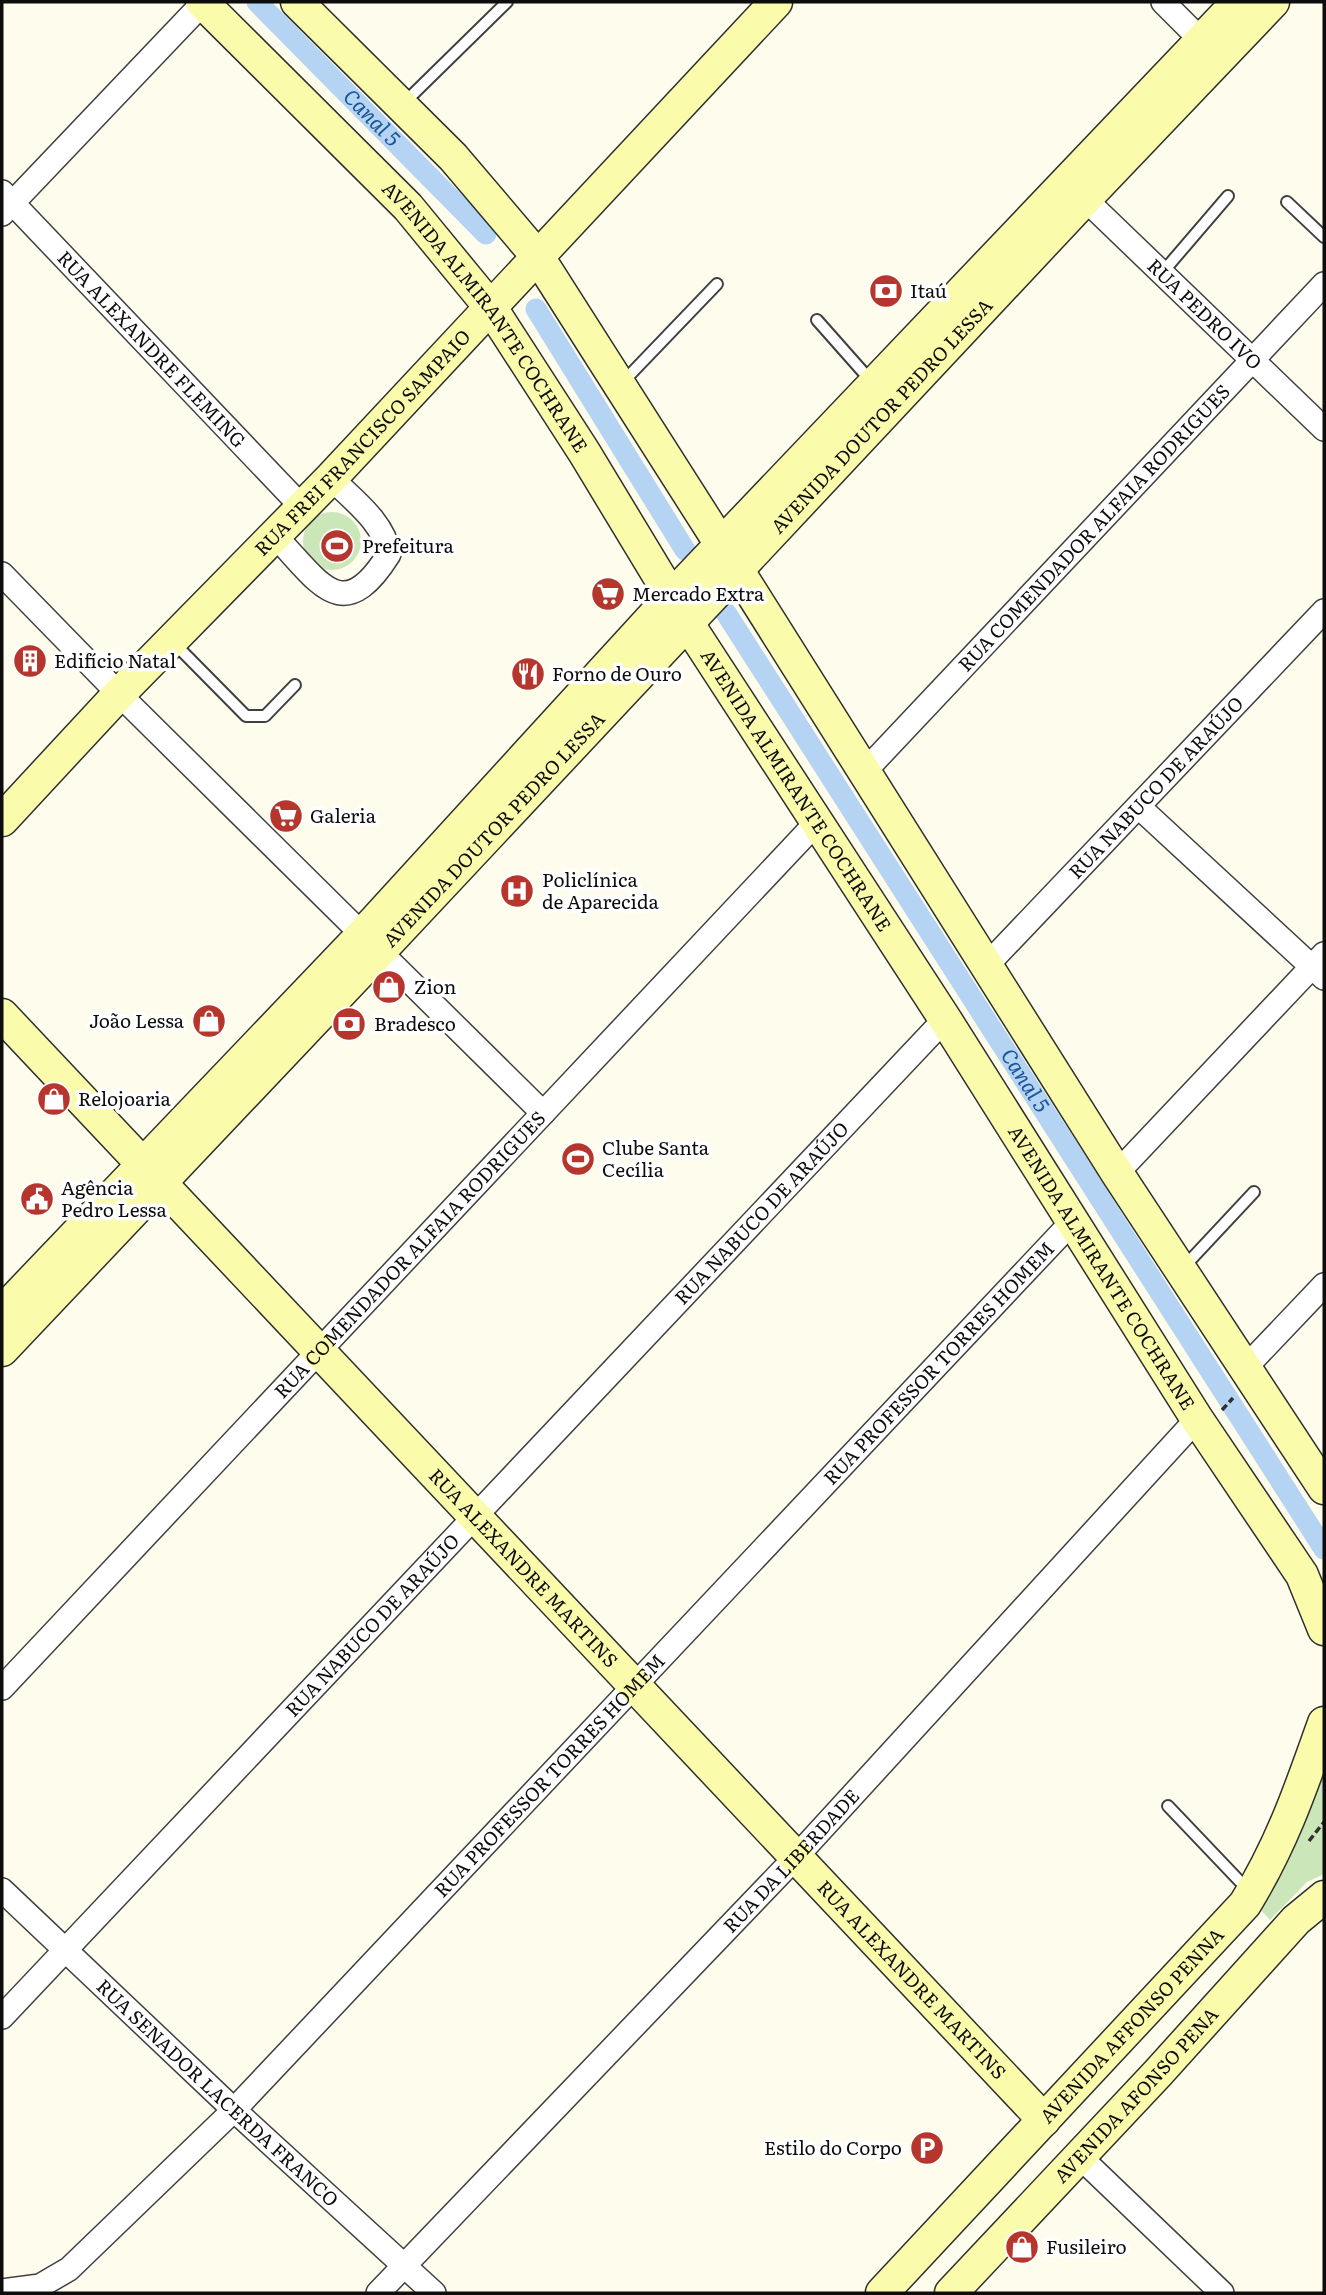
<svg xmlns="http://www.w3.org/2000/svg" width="1326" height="2295" viewBox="0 0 1326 2295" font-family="Literata,serif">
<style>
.green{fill:#cbe7b9}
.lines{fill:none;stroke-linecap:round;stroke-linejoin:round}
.canal{stroke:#b5d4f3;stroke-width:21}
.lane-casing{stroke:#404040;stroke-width:14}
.street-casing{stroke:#404040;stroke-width:26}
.secondary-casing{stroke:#2f2f2f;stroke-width:35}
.path{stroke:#2f2f2f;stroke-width:3.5;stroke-dasharray:7 3.5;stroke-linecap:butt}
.lane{stroke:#fff;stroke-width:10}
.street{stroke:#fff;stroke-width:23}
.secondary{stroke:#fbfbac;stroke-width:32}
.labels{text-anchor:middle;stroke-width:7;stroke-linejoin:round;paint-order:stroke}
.poi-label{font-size:19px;fill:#0d0d0d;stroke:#fff;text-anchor:start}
.street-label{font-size:19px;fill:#0d0d0d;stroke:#fff}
.water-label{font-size:21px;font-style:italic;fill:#1c5498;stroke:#fff}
</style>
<rect width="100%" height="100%" fill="#fefded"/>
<g class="green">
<circle cx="332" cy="541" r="29"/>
<path d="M1324 1770V1874L1307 1882 1270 1920 1253 1902C1282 1860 1310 1819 1324 1770Z"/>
</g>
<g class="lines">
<g class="canal">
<path id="s1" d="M257 2 486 234"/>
<path d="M536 309 685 550"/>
<path id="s2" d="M726 613 1324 1549"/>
</g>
<g class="lane-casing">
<g id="lane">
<path d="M404 103 507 2"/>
<path d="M1287 202 1324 237"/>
<path d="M1162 273 1228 196"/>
<path d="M817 320 871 381"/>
<path d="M622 383 717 284"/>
<path d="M173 642 246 716H265L295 685"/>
<path d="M1182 1269 1254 1192"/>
<path d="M1168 1806 1248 1890"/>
</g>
</g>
<g class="street-casing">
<g id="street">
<path d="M1163 2 1201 40"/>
<path id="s3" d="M2 192 302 507"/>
<path id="s4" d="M1085 199 1324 429"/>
<path d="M2 214 203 3"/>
<path d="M275 536C319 581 342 629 389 554 384 522 353 500 331 478"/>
<path d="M2 574 119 694 543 1113"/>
<path id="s5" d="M865 771 1324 284"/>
<path d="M1139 807 1324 978"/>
<path id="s6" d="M987 965 1324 611"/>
<path d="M1117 1173 1324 954"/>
<path d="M1245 1368 1324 1285"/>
<path id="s7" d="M2 1688 818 821"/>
<path id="s8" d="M2 1890 234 2110 434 2293"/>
<path id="s9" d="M2 2017 945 1019"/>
<path d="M1079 2156 1222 2293"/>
<path id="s10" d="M2 2291 40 2286 69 2269 234 2110 1072 1222"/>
<path id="s11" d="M378 2293 796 1857 1197 1419"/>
</g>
</g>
<g class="secondary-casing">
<g id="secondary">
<path id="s12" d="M202 2 408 207 491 308 584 452 688 624 945 1019 1197 1419 1302 1575 1324 1629"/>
<path d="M297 2 453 157 538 257 738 571 1117 1173 1324 1488"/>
<path id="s13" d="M2 820 119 694 331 478 776 2"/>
<path id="s14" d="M2 1015 1044 2120"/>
<path d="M2 1312 362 935 671 597 1238 2"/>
<path id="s15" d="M2 1350 379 952 1085 199 1273 2"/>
<path id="s16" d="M882 2293 1245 1904C1282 1844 1301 1788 1324 1723"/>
<path id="s17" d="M951 2293 1158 2073 1296 1920 1324 1897"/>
</g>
</g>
<g class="path">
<path d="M1222 1410 1233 1398"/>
<path d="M1309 1841 1324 1822"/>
</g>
<use href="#lane" class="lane"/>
<use href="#street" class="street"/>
<use href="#secondary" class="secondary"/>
</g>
<defs>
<g id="bank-disc" transform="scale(1.75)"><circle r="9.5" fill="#b6352c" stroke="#fff"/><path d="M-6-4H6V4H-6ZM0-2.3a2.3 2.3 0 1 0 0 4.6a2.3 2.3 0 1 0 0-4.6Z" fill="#fff"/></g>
<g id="stadium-disc" transform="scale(1.75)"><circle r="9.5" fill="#b6352c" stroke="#fff"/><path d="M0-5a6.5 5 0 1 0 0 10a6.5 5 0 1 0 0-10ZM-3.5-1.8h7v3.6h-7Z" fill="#fff"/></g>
<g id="supermarket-disc" transform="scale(1.75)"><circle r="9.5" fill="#b6352c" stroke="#fff"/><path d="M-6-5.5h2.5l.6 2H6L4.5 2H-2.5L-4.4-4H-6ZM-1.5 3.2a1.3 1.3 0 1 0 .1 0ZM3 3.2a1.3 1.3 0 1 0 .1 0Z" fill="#fff"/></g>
<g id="building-disc" transform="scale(1.75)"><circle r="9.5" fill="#b6352c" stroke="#fff"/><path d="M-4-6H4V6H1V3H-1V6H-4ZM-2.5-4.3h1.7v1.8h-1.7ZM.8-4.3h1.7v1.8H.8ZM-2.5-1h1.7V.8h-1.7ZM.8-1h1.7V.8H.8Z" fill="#fff"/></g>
<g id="restaurant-disc" transform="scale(1.75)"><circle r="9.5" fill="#b6352c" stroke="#fff"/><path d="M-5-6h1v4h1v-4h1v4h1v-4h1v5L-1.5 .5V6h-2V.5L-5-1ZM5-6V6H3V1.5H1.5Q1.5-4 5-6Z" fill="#fff"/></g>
<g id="hospital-disc" transform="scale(1.75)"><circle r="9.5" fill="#b6352c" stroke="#fff"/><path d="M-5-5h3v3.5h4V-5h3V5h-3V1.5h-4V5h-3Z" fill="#fff"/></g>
<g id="shop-disc" transform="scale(1.75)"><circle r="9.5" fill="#b6352c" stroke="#fff"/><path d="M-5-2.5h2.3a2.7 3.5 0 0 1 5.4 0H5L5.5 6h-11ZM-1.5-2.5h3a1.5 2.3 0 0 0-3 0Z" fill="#fff"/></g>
<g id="civic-disc" transform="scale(1.75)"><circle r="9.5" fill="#b6352c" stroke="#fff"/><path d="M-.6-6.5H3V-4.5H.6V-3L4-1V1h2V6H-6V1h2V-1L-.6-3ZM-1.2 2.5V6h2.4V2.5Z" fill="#fff"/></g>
<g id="parking-disc" transform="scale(1.75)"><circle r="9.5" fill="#b6352c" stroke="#fff"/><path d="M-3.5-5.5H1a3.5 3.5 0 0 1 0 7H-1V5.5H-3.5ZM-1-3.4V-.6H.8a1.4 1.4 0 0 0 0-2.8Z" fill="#fff"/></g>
</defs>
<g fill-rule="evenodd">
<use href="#bank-disc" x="886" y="291"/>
<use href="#stadium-disc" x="337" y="546"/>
<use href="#supermarket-disc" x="608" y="594"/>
<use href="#building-disc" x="30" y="661"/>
<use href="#restaurant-disc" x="528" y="674"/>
<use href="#supermarket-disc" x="286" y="816"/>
<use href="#hospital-disc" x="517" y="891"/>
<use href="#shop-disc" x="389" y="987"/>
<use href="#shop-disc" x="209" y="1021"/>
<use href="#bank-disc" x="349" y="1024"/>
<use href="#shop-disc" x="54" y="1099"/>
<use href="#stadium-disc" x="578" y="1159"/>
<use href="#civic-disc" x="37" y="1199"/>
<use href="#parking-disc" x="927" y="2148"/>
<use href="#shop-disc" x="1022" y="2247"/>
</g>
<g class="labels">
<g class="poi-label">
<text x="910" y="298">Itaú</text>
<text x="362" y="553">Prefeitura</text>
<text x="632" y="601">Mercado Extra</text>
<text x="54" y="668">Edifício Natal</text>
<text x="552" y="681">Forno de Ouro</text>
<text x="310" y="823">Galeria</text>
<text x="542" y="887">Policlínica<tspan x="542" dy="22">de Aparecida</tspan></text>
<text x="414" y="994">Zion</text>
<text x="184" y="1028" text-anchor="end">João Lessa</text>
<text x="374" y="1031">Bradesco</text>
<text x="78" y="1106">Relojoaria</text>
<text x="602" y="1155">Clube Santa<tspan x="602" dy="22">Cecília</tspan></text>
<text x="61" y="1195">Agência<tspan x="61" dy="22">Pedro Lessa</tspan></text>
<text x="902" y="2155" text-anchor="end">Estilo do Corpo</text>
<text x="1046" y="2254">Fusileiro</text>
</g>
<g class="street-label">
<text dy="7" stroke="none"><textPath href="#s4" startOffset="166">RUA PEDRO IVO</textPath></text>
<text dy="7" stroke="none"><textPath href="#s12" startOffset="425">AVENIDA ALMIRANTE COCHRANE</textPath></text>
<text dy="7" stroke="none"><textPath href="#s3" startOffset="217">RUA ALEXANDRE FLEMING</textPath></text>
<text dy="7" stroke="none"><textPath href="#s15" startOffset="1283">AVENIDA DOUTOR PEDRO LESSA</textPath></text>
<text dy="7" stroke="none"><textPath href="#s13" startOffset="522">RUA FREI FRANCISCO SAMPAIO</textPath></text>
<text dy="7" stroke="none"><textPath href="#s5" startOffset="334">RUA COMENDADOR ALFAIA RODRIGUES</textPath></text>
<text dy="7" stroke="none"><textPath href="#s6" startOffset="245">RUA NABUCO DE ARAÚJO</textPath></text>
<text dy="7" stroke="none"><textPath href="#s12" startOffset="992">AVENIDA ALMIRANTE COCHRANE</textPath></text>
<text dy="7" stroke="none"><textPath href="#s15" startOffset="716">AVENIDA DOUTOR PEDRO LESSA</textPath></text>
<text dy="7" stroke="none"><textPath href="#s9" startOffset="1106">RUA NABUCO DE ARAÚJO</textPath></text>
<text dy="7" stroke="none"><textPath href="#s7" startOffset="595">RUA COMENDADOR ALFAIA RODRIGUES</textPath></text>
<text dy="7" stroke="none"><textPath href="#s12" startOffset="1559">AVENIDA ALMIRANTE COCHRANE</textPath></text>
<text dy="7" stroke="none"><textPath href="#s10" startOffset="1328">RUA PROFESSOR TORRES HOMEM</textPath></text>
<text dy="7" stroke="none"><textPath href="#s14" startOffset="760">RUA ALEXANDRE MARTINS</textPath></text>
<text dy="7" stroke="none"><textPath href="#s9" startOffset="539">RUA NABUCO DE ARAÚJO</textPath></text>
<text dy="7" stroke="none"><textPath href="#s10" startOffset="761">RUA PROFESSOR TORRES HOMEM</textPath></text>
<text dy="7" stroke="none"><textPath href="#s11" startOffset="598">RUA DA LIBERDADE</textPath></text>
<text dy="7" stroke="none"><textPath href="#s14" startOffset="1326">RUA ALEXANDRE MARTINS</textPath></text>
<text dy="7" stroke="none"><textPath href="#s16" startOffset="366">AVENIDA AFFONSO PENNA</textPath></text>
<text dy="7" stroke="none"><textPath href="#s8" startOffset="296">RUA SENADOR LACERDA FRANCO</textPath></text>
<text dy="7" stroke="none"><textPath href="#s17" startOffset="271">AVENIDA AFONSO PENA</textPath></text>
</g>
<g class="water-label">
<text dy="7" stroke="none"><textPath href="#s1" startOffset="163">Canal 5</textPath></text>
<text dy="7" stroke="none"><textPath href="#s2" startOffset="555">Canal 5</textPath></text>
</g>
</g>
<rect width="1326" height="2295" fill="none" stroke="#0d0d0d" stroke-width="7"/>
</svg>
